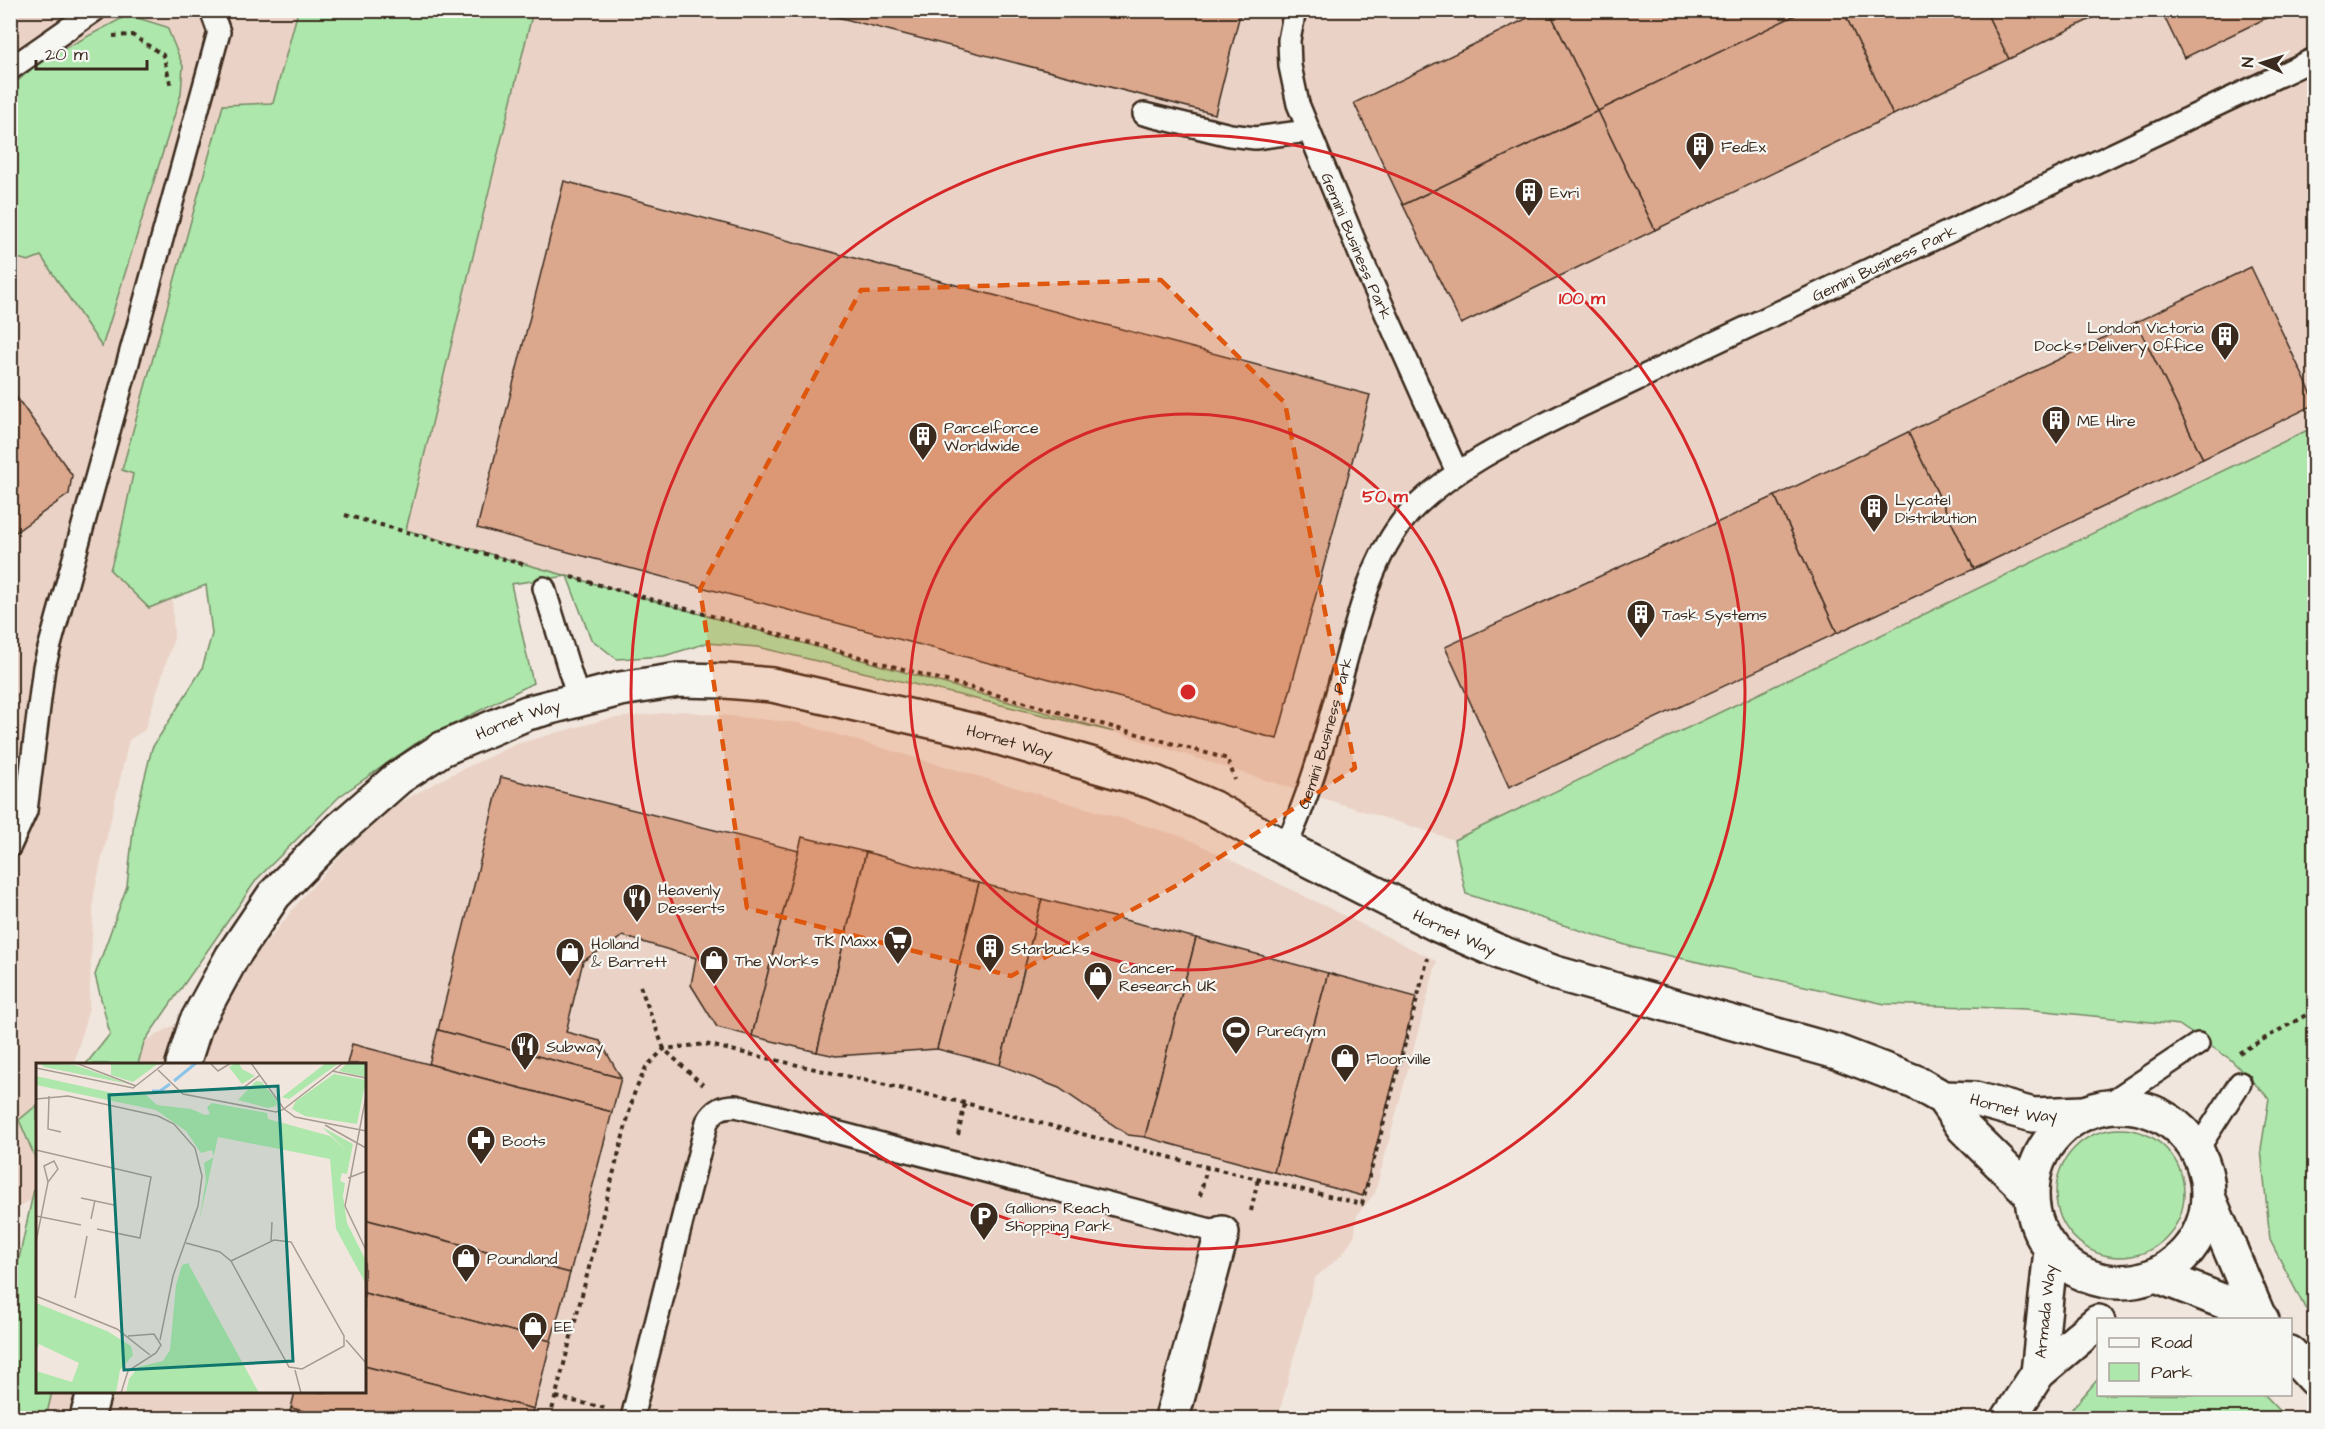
<svg xmlns="http://www.w3.org/2000/svg" width="2325" height="1429" viewBox="0 0 2325 1429" font-family="'Architects Daughter',sans-serif">
<style>
.built{fill:#ead3c6}
.green{fill:#ade7ab;stroke:#748864;stroke-width:1.5}
.building{fill:#dba88e;stroke:#3b2a1e;stroke-width:1.5}
.lines{fill:none;stroke-linecap:round;stroke-linejoin:round}
.service-casing{stroke:#3b2a1e;stroke-width:26}
.minor-casing{stroke:#3b2a1e;stroke-width:38}
.tertiary-casing{stroke:#3b2a1e;stroke-width:38}
.path{stroke:#3b2a1e;stroke-width:4;stroke-dasharray:4.5 4.5;stroke-linecap:butt}
.service{stroke:#f6f6f2;stroke-width:21}
.minor{stroke:#f6f6f2;stroke-width:33}
.tertiary{stroke:#f6f6f2;stroke-width:33}
.marked{fill:#df570d;fill-opacity:0.2;stroke:#df570d;stroke-width:4.5;stroke-dasharray:12 8;stroke-linejoin:round}
.ring{fill:none;stroke:#d62828;stroke-width:3}
.labels{text-anchor:middle;stroke-width:4.5;stroke-linejoin:round;paint-order:stroke}
.poi-label{font-size:16px;fill:#3b2a1e;stroke:#f6f6f2;text-anchor:start}
.street-label{font-size:16px;fill:#3b2a1e;stroke:#f6f6f2}
.inset-river{fill:none;stroke:#8ac5e9;stroke-width:3}
.inset-road{fill:none;stroke:#a89b91;stroke-width:1.5}
.view{fill:#0f766e;fill-opacity:0.15;stroke:#0f766e;stroke-width:3}
.inset-edge{fill:none;stroke:#3b2a1e;stroke-width:3}
.centre{fill:#d62828;stroke:#f6f6f2;stroke-width:3}
.ring-label{font-size:18px;text-anchor:middle;font-weight:bold;fill:#d62828;stroke:#f6f6f2;stroke-width:4.5;stroke-linejoin:round;paint-order:stroke}
</style>
<rect width="100%" height="100%" fill="#f1e6de"/>
<filter id="ink" filterUnits="userSpaceOnUse"><feTurbulence type="fractalNoise" baseFrequency=".0167" numOctaves="2"/><feDisplacementMap in="SourceGraphic" scale="12" xChannelSelector="R" yChannelSelector="G"/><feConvolveMatrix kernelMatrix="1 2 1 2 8 2 1 2 1" color-interpolation-filters="sRGB"/></filter>
<g filter="url(#ink)">
<g class="built">
<path d="M11 11H333L170 539 174 638 145 730 129 740 94 894 89 1008 74 1064H38L37 1196 11 1212Z"/>
<path d="M533 11H2314V427L1454 840 1114 732 406 530Z"/>
<path d="M682 711 798 723 1184 837 1437 961 1375 1193 1357 1215 1355 1234 1343 1254 1315 1278 1278 1418H46L52 1392H364V1064H138L144 1042 201 1010 238 970 261 949 306 893 350 846 393 806 450 775 516 744 606 719Z"/>
</g>
<g class="green">
<path d="M298 11H533L406 530 1114 732 758 647 707 643 664 656 617 659 591 639 567 576 511 584 533 683 415 744 340 796 257 879 144 1042 138 1064H86L110 1034 95 975 127 886 134 821 152 748 202 669 212 634 206 585 149 608 110 570 121 532 133 474 122 470 223 105 273 103Z"/>
<path d="M128 15 167 27 183 66 181 94 102 347 41 256 28 261 11 256V87L39 62Z"/>
<path d="M2314 427V1319L2305 1308 2270 1240 2261 1149 2269 1098 2230 1059 2179 1025 2026 1009 1885 1004 1635 948 1466 894 1454 840Z"/>
<path d="M37 1105V1162L19 1120Z"/>
<circle cx="2120" cy="1193" r="64"/>
<path d="M37 1175 38 1392H52L46 1418H11V1296Z"/>
<path d="M2098 1379V1394L2265 1395 2287 1418H2064Z"/>
</g>
<g class="building">
<path d="M810 10H1241L1215 114Z"/>
<path d="M1544 10H1549L1598 111 1403 205 1354 103Z"/>
<path d="M1549 10H1806L1598 111Z"/>
<path d="M1806 10H1843L1893 115 1655 230 1598 111Z"/>
<path d="M1843 10H1985L2009 59 1893 115Z"/>
<path d="M1985 10H2109L2009 59Z"/>
<path d="M2161 10H2283L2184 58Z"/>
<path d="M1598 111 1655 230 1461 324 1403 205Z"/>
<path d="M564 181 1370 395 1277 739 477 528Z"/>
<path d="M2251 267 2314 399V405L2203 459 2136 322Z"/>
<path d="M2136 322 2203 459 1974 569 1908 432Z"/>
<path d="M10 388 72 475 69 494 10 536Z"/>
<path d="M1908 432 1974 569 1837 633 1775 496Z"/>
<path d="M1775 496 1837 633 1509 787 1445 647Z"/>
<path d="M501 777 799 851 752 1036 717 1027 691 985 696 958 623 936 583 961 566 1032 600 1041 621 1078 438 1030Z"/>
<path d="M802 837 866 852 817 1052 752 1036Z"/>
<path d="M866 852 979 883 937 1049 836 1056 817 1052Z"/>
<path d="M979 883 1042 899 1000 1065 937 1049Z"/>
<path d="M1042 899 1196 938 1145 1137 1128 1135 1059 1088 1000 1065Z"/>
<path d="M1196 938 1328 973 1274 1172 1145 1137Z"/>
<path d="M1328 973 1416 997 1363 1196 1274 1172Z"/>
<path d="M438 1030 621 1078 612 1112 429 1064Z"/>
<path d="M352 1044 612 1112 570 1273 364 1219V1064H347Z"/>
<path d="M364 1219 570 1273 551 1341 364 1293Z"/>
<path d="M364 1293 551 1341 534 1409 364 1366Z"/>
<path d="M364 1366 534 1409 528 1418H330L291 1408 295 1392H364Z"/>
<path d="M291 1408 330 1418H288Z"/>
</g>
<g class="lines">
<g class="service-casing">
<g id="service">
<path id="s1" d="M1295 10 1289 40 1290 66 1298 104 1366 269 1457 472"/>
<path d="M10 69 95 10"/>
<path d="M1144 114 1230 135 1255 138 1308 131"/>
<path d="M544 588 578 698"/>
<path d="M10 846 26 811 44 667 219 32 211 10"/>
<path id="s2" d="M1285 848C1311 793 1326 733 1342 675 1358 618 1372 549 1416 506 1463 461 1526 434 1583 405L2314 59"/>
<path d="M2105 1106 2198 1044"/>
<path d="M2197 1150 2240 1083"/>
<path d="M632 1418 707 1122C715 1109 722 1106 736 1106L1222 1233"/>
</g>
</g>
<g class="minor-casing">
<g id="minor">
<path id="s3" d="M183 1064 196 1023 232 957 274 895 332 836 398 778 442 749 527 713 620 689 679 680 726 681 772 685 979 732 1153 782 1213 808 1285 848 1438 925 1504 954 1555 973 1837 1052 1915 1082 1943 1098 1964 1128 2031 1194"/>
<path id="s4" d="M1943 1098 1975 1099 2033 1115 2084 1113"/>
<path d="M87 1418 94 1392"/>
<path d="M1172 1418 1222 1233"/>
</g>
</g>
<g class="tertiary-casing">
<g id="tertiary">
<circle cx="2120" cy="1194" r="88"/>
<path d="M2209 1199 2258 1315 2262 1320"/>
<path d="M2156 1275 2258 1315"/>
<path d="M2290 1353 2314 1379"/>
<path id="s5" d="M2038 1373 2051 1250"/>
<path d="M2009 1418 2038 1373 2098 1322"/>
</g>
</g>
<g class="path">
<path d="M113 36 132 35 163 55 171 86"/>
<path d="M345 515 526 565"/>
<path d="M571 577 1228 759 1235 780"/>
<path d="M640 986 664 1049 703 1085"/>
<path d="M2239 1053 2306 1015 2314 1006"/>
<path d="M958 1135 965 1103"/>
<path d="M1200 1196 1207 1167"/>
<path d="M1251 1211 1258 1179"/>
<path d="M556 1397 605 1408"/>
<path d="M550 1418 634 1094 646 1067 664 1049 705 1044 965 1103 1207 1167 1362 1204 1428 958"/>
</g>
<use href="#service" class="service"/>
<use href="#minor" class="minor"/>
<use href="#tertiary" class="tertiary"/>
</g>
</g>
<path class="marked" d="M1161 280 1285 403 1355 768 1179 884 1011 976 747 908 700 589 861 290Z"/>
<g class="ring">
<circle cx="1188" cy="692" r="278"/>
<circle cx="1188" cy="692" r="557"/>
</g>
<defs>
<g id="building-pin" transform="scale(1.5)"><path d="M0 17L-7.5 6A9.5 9.5 0 1 1 7.5 6Z" fill="#3b2a1e" stroke="#f6f6f2"/><path d="M-4-6H4V6H1V3H-1V6H-4ZM-2.5-4.3h1.7v1.8h-1.7ZM.8-4.3h1.7v1.8H.8ZM-2.5-1h1.7V.8h-1.7ZM.8-1h1.7V.8H.8Z" fill="#fff"/></g>
<g id="restaurant-pin" transform="scale(1.5)"><path d="M0 17L-7.5 6A9.5 9.5 0 1 1 7.5 6Z" fill="#3b2a1e" stroke="#f6f6f2"/><path d="M-5-6h1v4h1v-4h1v4h1v-4h1v5L-1.5 .5V6h-2V.5L-5-1ZM5-6V6H3V1.5H1.5Q1.5-4 5-6Z" fill="#fff"/></g>
<g id="supermarket-pin" transform="scale(1.5)"><path d="M0 17L-7.5 6A9.5 9.5 0 1 1 7.5 6Z" fill="#3b2a1e" stroke="#f6f6f2"/><path d="M-6-5.5h2.5l.6 2H6L4.5 2H-2.5L-4.4-4H-6ZM-1.5 3.2a1.3 1.3 0 1 0 .1 0ZM3 3.2a1.3 1.3 0 1 0 .1 0Z" fill="#fff"/></g>
<g id="shop-pin" transform="scale(1.5)"><path d="M0 17L-7.5 6A9.5 9.5 0 1 1 7.5 6Z" fill="#3b2a1e" stroke="#f6f6f2"/><path d="M-5-2.5h2.3a2.7 3.5 0 0 1 5.4 0H5L5.5 6h-11ZM-1.5-2.5h3a1.5 2.3 0 0 0-3 0Z" fill="#fff"/></g>
<g id="stadium-pin" transform="scale(1.5)"><path d="M0 17L-7.5 6A9.5 9.5 0 1 1 7.5 6Z" fill="#3b2a1e" stroke="#f6f6f2"/><path d="M0-5a6.5 5 0 1 0 0 10a6.5 5 0 1 0 0-10ZM-3.5-1.8h7v3.6h-7Z" fill="#fff"/></g>
<g id="pharmacy-pin" transform="scale(1.5)"><path d="M0 17L-7.5 6A9.5 9.5 0 1 1 7.5 6Z" fill="#3b2a1e" stroke="#f6f6f2"/><path d="M-2-6h4v4h4v4h-4v4h-4v-4h-4v-4h4Z" fill="#fff"/></g>
<g id="parking-pin" transform="scale(1.5)"><path d="M0 17L-7.5 6A9.5 9.5 0 1 1 7.5 6Z" fill="#3b2a1e" stroke="#f6f6f2"/><path d="M-3.5-5.5H1a3.5 3.5 0 0 1 0 7H-1V5.5H-3.5ZM-1-3.4V-.6H.8a1.4 1.4 0 0 0 0-2.8Z" fill="#fff"/></g>
</defs>
<g fill-rule="evenodd">
<use href="#building-pin" x="1700" y="146"/>
<use href="#building-pin" x="1529" y="192"/>
<use href="#building-pin" x="2225" y="336"/>
<use href="#building-pin" x="2056" y="420"/>
<use href="#building-pin" x="923" y="436"/>
<use href="#building-pin" x="1874" y="508"/>
<use href="#building-pin" x="1641" y="614"/>
<use href="#restaurant-pin" x="637" y="898"/>
<use href="#supermarket-pin" x="898" y="940"/>
<use href="#building-pin" x="990" y="948"/>
<use href="#shop-pin" x="570" y="952"/>
<use href="#shop-pin" x="714" y="960"/>
<use href="#shop-pin" x="1098" y="976"/>
<use href="#stadium-pin" x="1236" y="1030"/>
<use href="#restaurant-pin" x="525" y="1046"/>
<use href="#shop-pin" x="1345" y="1058"/>
<use href="#pharmacy-pin" x="481" y="1140"/>
<use href="#parking-pin" x="984" y="1216"/>
<use href="#shop-pin" x="466" y="1258"/>
<use href="#shop-pin" x="533" y="1326"/>
</g>
<g class="labels">
<g class="poi-label">
<text x="1721" y="152">FedEx</text>
<text x="1550" y="198">Evri</text>
<text x="2204" y="333" text-anchor="end">London Victoria<tspan x="2204" dy="18">Docks Delivery Office</tspan></text>
<text x="2077" y="426">ME Hire</text>
<text x="944" y="433">Parcelforce<tspan x="944" dy="18">Worldwide</tspan></text>
<text x="1895" y="505">Lycatel<tspan x="1895" dy="18">Distribution</tspan></text>
<text x="1662" y="620">Task Systems</text>
<text x="658" y="895">Heavenly<tspan x="658" dy="18">Desserts</tspan></text>
<text x="877" y="946" text-anchor="end">TK Maxx</text>
<text x="591" y="949">Holland<tspan x="591" dy="18">&amp; Barrett</tspan></text>
<text x="1011" y="954">Starbucks</text>
<text x="735" y="966">The Works</text>
<text x="1119" y="973">Cancer<tspan x="1119" dy="18">Research UK</tspan></text>
<text x="1257" y="1036">PureGym</text>
<text x="546" y="1052">Subway</text>
<text x="1366" y="1064">Floorville</text>
<text x="502" y="1146">Boots</text>
<text x="1005" y="1213">Gallions Reach<tspan x="1005" dy="18">Shopping Park</tspan></text>
<text x="487" y="1264">Poundland</text>
<text x="554" y="1332">EE</text>
</g>
<g class="street-label">
<text dy="6" stroke="none"><textPath href="#s1" startOffset="249">Gemini Business Park</textPath></text>
<text dy="6" stroke="none"><textPath href="#s2" startOffset="898">Gemini Business Park</textPath></text>
<text dy="6" stroke="none"><textPath href="#s3" startOffset="498">Hornet Way</textPath></text>
<text dy="6" stroke="none"><textPath href="#s2" startOffset="122">Gemini Business Park</textPath></text>
<text dy="6" stroke="none"><textPath href="#s3" startOffset="1002">Hornet Way</textPath></text>
<text dy="6" stroke="none"><textPath href="#s3" startOffset="1488">Hornet Way</textPath></text>
<text dy="6" stroke="none"><textPath href="#s4" startOffset="72">Hornet Way</textPath></text>
<text dy="6" stroke="none"><textPath href="#s5" startOffset="62">Armada Way</textPath></text>
</g>
</g>
<g transform="translate(36 1063)">
<rect width="330" height="330" fill="#f1e6de"/>
<path d="M4 0 39 2 93 21 8 4ZM75 0H123L97 19 75 12ZM199 0H203L206 6 219 13 206 21 193 4ZM290 0H303L253 36 246 34ZM311 0H330V14L303 8ZM298 11 330 17 321 61 269 53 256 46 260 38ZM0 13 81 31 110 32 121 42 155 46 169 52 174 51 171 44 176 40 231 50 232 56 294 73 311 88 286 64 317 81 311 111 306 110 304 118 309 120 307 133 311 160 330 198V221L300 166 294 96 182 74 163 159 170 117 168 100 178 94 176 87 165 90 150 68 120 47 0 22ZM220 18 226 19 241 38 240 43 232 45 202 37ZM152 200 223 330H90L93 316 102 304 127 298 134 287 140 222 146 202ZM0 240 71 268 95 283 97 292 84 307 80 330H0V308L36 319 43 300 3 281 0 289Z" fill="#ade7ab"/>
<path class="inset-river" d="M138 18 160 0M116 28H124L134 21"/>
<path class="inset-road" d="M40 0 100 23M215 0 248 46 307 0M175 1 182 8 195 0M0 5 97 25 129 0M122 7 147 31 240 49 248 46 259 54 330 68M296 8 330 15M202 24 207 25 224 12M13 33 12 66 25 69M330 33 309 143 330 187M0 36 32 33 122 53 138 61 159 85 166 113 162 143 137 213 124 277M289 62 330 85M0 87 115 114 104 175 61 166M312 115 330 108M45 135 78 142M0 153 45 162M55 156 59 137M0 179 12 119 22 106 18 98 8 103 12 119M235 179 236 159M150 180 184 189 195 198 253 304 266 306 308 283V273L255 179 238 177 195 198M0 233 81 266 114 292M39 235 51 173M310 277 330 300M259 307 265 330M85 330 92 308 120 290 125 282 118 271 92 273"/>
<path class="view" d="M242 23 257 298 88 307 73 32Z"/>
<rect width="330" height="330" class="inset-edge"/>
</g>
<circle cx="1188" cy="692" r="9" class="centre"/>
<g class="ring-label">
<text x="1582" y="304">100 m</text>
<text x="1385" y="502">50 m</text>
</g>
<rect width="2325" height="1429" fill="none" stroke="#f6f6f2" stroke-width="36"/>
<rect x="18" y="18" width="2289" height="1393" fill="none" stroke="#3b2a1e" stroke-width="2" filter="url(#ink)"/>
<rect x="2097" y="1318" width="195" height="78" fill="#f6f6f2" stroke="#aba49d" stroke-width="1.5"/>
<rect x="2109" y="1338" width="30" height="9" fill="#f6f6f2" stroke="#aba49d" stroke-width="1.5"/>
<text x="2151" y="1348" font-size="18" fill="#3b2a1e">Road</text>
<rect x="2109" y="1363" width="30" height="18" fill="#ade7ab" stroke="#aba49d" stroke-width="1.5"/>
<text x="2151" y="1378" font-size="18" fill="#3b2a1e">Park</text>
<g transform="translate(2262 63) rotate(273)" stroke="#f6f6f2" stroke-width="4.5" paint-order="stroke">
<path d="M0-4.5L10 22L0 15L-10 22Z" fill="#3b2a1e"/>
<text y="-9" font-size="16" font-weight="bold" text-anchor="middle" fill="#3b2a1e">N</text>
</g>
<path d="M36 60v9h111v-9" fill="none" stroke="#3b2a1e" stroke-width="3"/>
<text x="45" y="60" font-size="18" fill="#3b2a1e" stroke="#f6f6f2" stroke-width="4.5" paint-order="stroke">20 m</text>
</svg>
